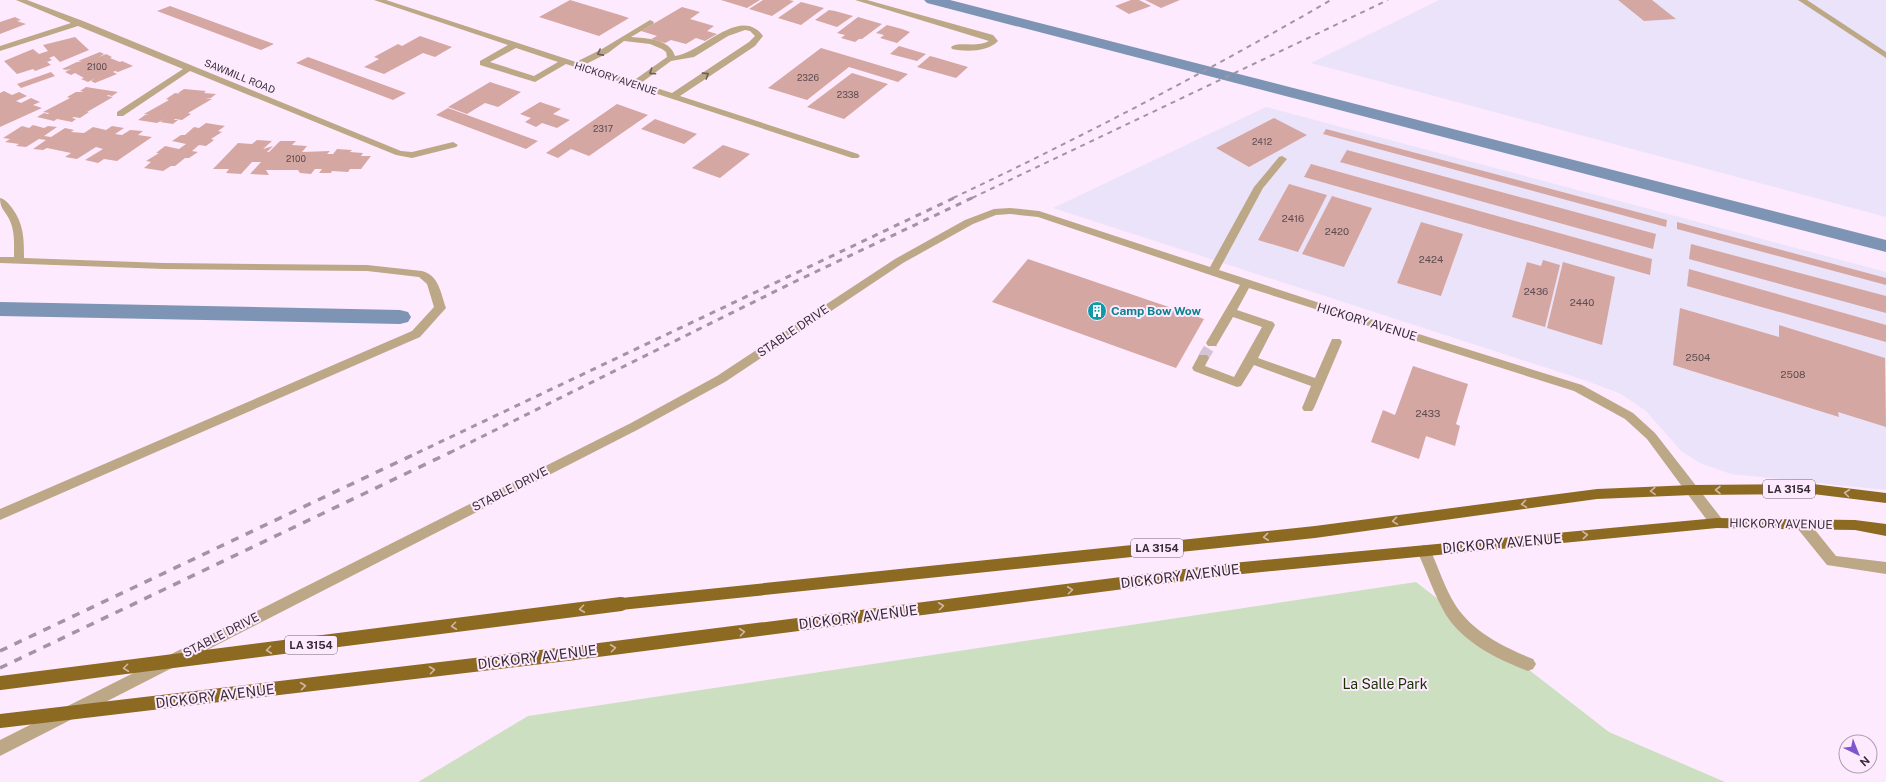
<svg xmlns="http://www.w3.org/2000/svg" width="1886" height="782" viewBox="0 0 1886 782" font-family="'Public Sans',sans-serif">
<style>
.industrial{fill:#ebe3f9}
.green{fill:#cddfc1}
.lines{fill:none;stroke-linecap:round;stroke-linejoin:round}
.canal{fill:#7d94b4;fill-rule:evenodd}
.building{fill:#d5a7a2}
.minor-tunnel{stroke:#d6c4d6;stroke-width:11;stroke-dasharray:11 5.5;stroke-linecap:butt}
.minor{fill:#bca886;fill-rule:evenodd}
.major{fill:#8d6a22;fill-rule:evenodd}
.rail-far2{stroke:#a393a3;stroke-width:2;stroke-dasharray:5 5;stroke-linecap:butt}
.rail-far1{stroke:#a393a3;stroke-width:3;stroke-dasharray:6 6;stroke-linecap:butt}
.rail{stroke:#a393a3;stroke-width:3.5;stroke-dasharray:8 8;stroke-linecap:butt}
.major-bridge{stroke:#8d6a22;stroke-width:14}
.oneway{stroke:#6c5e57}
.oneway2{stroke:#d1b7a6}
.labels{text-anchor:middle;stroke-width:4;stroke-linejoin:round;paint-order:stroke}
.far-number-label{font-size:9px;fill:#5e4c52}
.far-street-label{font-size:10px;fill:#372d37;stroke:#feeafe}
.number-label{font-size:10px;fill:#5e4c52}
.shield{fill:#feeafe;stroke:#736673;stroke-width:1}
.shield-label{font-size:11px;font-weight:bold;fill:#372d37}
.culture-label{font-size:12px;font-weight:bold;fill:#0d838f;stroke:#feeafe;text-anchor:start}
.street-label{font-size:12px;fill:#372d37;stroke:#feeafe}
.near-street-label{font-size:14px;fill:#372d37;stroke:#feeafe}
.near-park-label{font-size:14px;fill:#173300;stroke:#feeafe}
</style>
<rect width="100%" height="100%" fill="#feeafe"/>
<g class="industrial">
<path d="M1439 0H1886V217L1311 63Z"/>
<path d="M1266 107 1886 272V490L1731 474 1700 463 1681 451 1646 411 1621 394 1587 381 1053 208Z"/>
</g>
<path class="green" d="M1416 582 1609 732 1725 782H418L528 716Z"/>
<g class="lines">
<g class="canal">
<path d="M924 0H950L1886 240V252L927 3Z"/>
<path d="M0 302 400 310 408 312 411 317 408 322 400 324 0 316Z"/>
</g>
</g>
<g class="building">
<path d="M570 0 620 15 629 18 599 36 539 17Z"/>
<path d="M721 0H760L747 8Z"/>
<path d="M763 0H789L794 1 772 16 749 9Z"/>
<path d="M1131 0H1139L1151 6 1129 14 1115 6Z"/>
<path d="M1145 0H1180L1161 8Z"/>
<path d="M1618 0H1652L1676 19 1644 21Z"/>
<path d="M801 2 824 8 801 25 778 18Z"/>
<path d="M170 6 274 44 261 50 157 11Z"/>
<path d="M682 7 700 12 690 19 714 26 707 31 717 34 705 41 696 38 686 44 671 40 665 43 651 39 657 36 641 31Z"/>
<path d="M829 10 835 11 853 16 837 27 815 20Z"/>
<path d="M15 17 21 20 17 21 26 24 0 34V22Z"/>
<path d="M858 17 882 24 862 39H859L855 42 841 38 845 35 837 33Z"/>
<path d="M887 25 902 29 910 32 897 43 880 38 884 35 876 33Z"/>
<path d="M420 36 452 47 435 57 423 53 384 74 364 67 379 59 374 57 398 44 402 46Z"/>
<path d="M75 37 89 50 60 62 54 56 49 58 52 60 47 62 51 65 35 71 33 69 17 74 4 61 33 49 39 54 48 51 43 45Z"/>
<path d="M899 46 926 54 917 61 890 54Z"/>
<path d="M821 48 858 59 908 74 898 82 849 67 807 100 768 88Z"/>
<path d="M100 52 104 54 99 57 106 54 112 57 110 58 120 62 122 61 133 66 118 72 115 71 113 72 117 74 95 83 91 81 96 78 88 82 81 79 84 78 75 73 71 75 65 72 71 69 66 70 62 69 77 62H82L78 61Z"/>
<path d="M930 56 934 57 968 67 956 78 917 67Z"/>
<path d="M308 57 406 93 393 100 296 63Z"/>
<path d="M51 72 55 76 21 88 17 84Z"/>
<path d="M852 73 888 84 844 119 807 107Z"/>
<path d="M490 82 521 92 498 107 485 103 467 114 448 107Z"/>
<path d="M86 87 118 92 112 96 108 95 107 96 113 97 87 112H89L80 118 74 117 72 118 76 119 72 122 57 119 54 121 37 117 44 113 48 114 49 113 43 112 70 98 67 97 76 92H84L80 91Z"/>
<path d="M184 89 206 91 204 93 216 94 211 98H205L212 99 188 113 191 114 182 120 175 119 174 120H178L173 124 160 122 165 119 157 123 138 120 145 115H149L144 114 169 100 166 99 175 93 181 94 178 93Z"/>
<path d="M4 91 12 95 19 92 27 96 16 101 21 103 31 98 40 102 33 105 42 108 0 127V93Z"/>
<path d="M540 102 561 109 553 114 570 120 557 128 542 123 536 127 525 122 531 118 520 114Z"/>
<path d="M617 104 648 115 589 156 571 149 558 158 546 153Z"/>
<path d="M448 108 538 141 526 149 436 115Z"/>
<path d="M1274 118 1307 135 1249 167 1216 148Z"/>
<path d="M655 119 697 134 684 144 641 129Z"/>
<path d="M206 123 225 126 218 131 222 132 211 139 214 140 206 146 199 145 192 151 198 152 189 158H185L175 166H171L163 171 144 168 151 162 146 161 159 153H156L165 146 179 149 186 144 172 141 181 135H185L194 127 199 128Z"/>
<path d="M33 125 44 128 48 126 57 127 44 136 51 137 65 128 74 130 71 132 84 133 93 127 106 130 112 126 124 128 115 134 122 135 130 130 143 131 138 135 152 137 117 161 104 159 98 163 85 160 103 149 96 147 77 159 65 157 71 153 47 148 43 150 33 149 46 140 39 139 26 147 16 146 19 144 5 142 10 139 3 138 22 126 29 128Z"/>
<path d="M1326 129 1667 220 1666 227 1323 134Z"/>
<path d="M257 140 272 141 263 149 273 146 267 152H269L280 141H296L292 145 307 146 302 152 330 151 327 154H333L337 149 352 150 350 152 363 153 361 156H371L361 169H350L348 172 332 171 331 173H319L322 169H315L311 174 300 173 298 170H266L269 175 250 174 261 162H252L241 174 226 173 229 169H213L238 143 252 144Z"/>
<path d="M723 145 750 154 720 178 692 168Z"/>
<path d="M1347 150 1656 234 1653 249 1340 162Z"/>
<path d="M1311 164 1652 259 1650 275 1304 177Z"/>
<path d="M1289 184 1327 195 1298 252 1258 240Z"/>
<path d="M1332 196 1372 208 1344 267 1302 254Z"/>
<path d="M1421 222 1463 234 1441 296 1397 283Z"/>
<path d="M1677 222 1886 278V285L1677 229Z"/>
<path d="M1691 244 1886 296V313L1689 259Z"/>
<path d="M1028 259 1204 319 1176 368 992 302Z"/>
<path d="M1543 260 1560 265 1545 327 1512 317 1527 262 1541 266Z"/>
<path d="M1563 262 1615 277 1602 345 1547 328Z"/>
<path d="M1689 269 1886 325V342L1687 286Z"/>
<path d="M1680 308 1779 337V325L1885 358 1886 427 1838 412 1839 417 1673 365Z"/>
<path d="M1413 366 1468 384 1456 424 1460 426 1455 446 1426 436 1419 459 1371 442 1383 410 1395 415Z"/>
</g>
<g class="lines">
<path class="minor-tunnel" d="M1203 358 1212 343"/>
<g class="minor">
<path d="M16 0H27L83 21 401 151 412 152 453 142 458 145 456 147 412 158 396 155 190 71 123 116H117V112L183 69 78 26 0 51V46L71 23Z"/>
<path d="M374 0H386L576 62 602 49 650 20 654 22 653 24 631 37C646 38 670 39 675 56 702 53 740 5 763 36L755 46 680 96 858 154 860 156 858 158H852L566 64 535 82 480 65V61L508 45ZM745 30 750 31 755 36 749 42 672 93 641 83 671 61 694 57 728 36ZM624 41 650 44 662 49 666 52 667 57 633 81 584 65 608 53ZM516 48 558 62 534 76 490 62Z"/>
<path d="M855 0H867L993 35 998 41C988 52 966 52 952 49L951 47C958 41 977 48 989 41Z"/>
<path d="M1798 0H1807L1886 52V58Z"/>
<path d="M1282 156 1287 159 1263 188 1219 270 1329 306 1582 385 1633 413 1655 433 1722 519 1724 523 1722 527 1717 528 1712 527 1647 439 1625 419 1574 391 1249 288 1237 310 1273 322 1275 325 1258 358 1315 378 1332 339H1340L1342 342 1314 408 1312 411H1304L1302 408 1311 386 1254 365 1241 386 1237 387 1194 371 1192 368 1199 355H1207L1209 358 1205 366 1234 377 1262 327 1233 317 1216 346H1208L1206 343 1240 285 1038 217 1010 214 996 215 973 224 903 263 725 382 639 429 0 756V740L631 423 717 376 895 259 965 220 994 209 1010 208 1039 211 1210 267 1254 187 1279 157Z"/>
<path d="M0 198C5 199 9 204 12 208 24 224 24 239 24 258L164 263 367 265 422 271C439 275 441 294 446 308L420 337 0 520V509L412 331 434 307 427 284 419 277 367 271 164 269 0 263V257H14C14 245 15 232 10 221 6 211 0 210 0 198Z"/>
<path d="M1802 519 1807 520 1836 556 1886 562V574L1827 565 1797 528 1795 524 1797 520Z"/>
<path d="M1424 545 1429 547C1438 566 1444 587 1456 606 1474 633 1504 647 1533 659L1536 664 1533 669 1528 671C1497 659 1464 643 1446 615 1434 595 1427 572 1417 551L1419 547Z"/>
</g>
<g class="major">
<path d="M1813 484 1886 493V503L1813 494 1692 495 1597 499 1315 538 621 610 616 608 614 604 616 600 621 598 1315 526 1597 489 1692 485Z"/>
<path d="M1717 518 1855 520 1886 524V536L1855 530 1717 528 1232 575 575 660 570 658 568 653 570 648 575 646 1232 563Z"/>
</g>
<g class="rail-far2">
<path d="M953 198C1082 137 1208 71 1331 0"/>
<path d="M972 198 1388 0"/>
</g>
<g class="rail-far1">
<path d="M417 453 956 197"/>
<path d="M449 453 792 283 974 197"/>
</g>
<g class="rail">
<path d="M0 651 419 452"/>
<path d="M0 668 451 452"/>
</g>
<g class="major-bridge">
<path d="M0 683 621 604"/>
<path d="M0 721 575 653"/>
</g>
</g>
<defs><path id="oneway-chevron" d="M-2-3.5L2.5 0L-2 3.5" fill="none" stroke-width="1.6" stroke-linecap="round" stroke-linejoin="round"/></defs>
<g class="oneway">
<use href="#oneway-chevron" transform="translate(600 53) rotate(152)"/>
<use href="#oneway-chevron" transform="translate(652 72) rotate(146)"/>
<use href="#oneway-chevron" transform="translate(706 75) rotate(-33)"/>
</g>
<g class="oneway2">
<use href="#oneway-chevron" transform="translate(1718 490) rotate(180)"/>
<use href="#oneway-chevron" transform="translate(1653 491) rotate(178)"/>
<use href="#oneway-chevron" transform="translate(1847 493) rotate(-173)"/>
<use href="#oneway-chevron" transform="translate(1524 504) rotate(172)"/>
<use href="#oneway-chevron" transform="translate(1395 521) rotate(172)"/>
<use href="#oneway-chevron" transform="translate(1585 535) rotate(-5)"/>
<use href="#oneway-chevron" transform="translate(1266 537) rotate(174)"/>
<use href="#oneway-chevron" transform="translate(1070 590) rotate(-7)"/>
<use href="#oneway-chevron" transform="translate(941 606) rotate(-7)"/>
<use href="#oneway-chevron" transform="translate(582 609) rotate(173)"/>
<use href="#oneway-chevron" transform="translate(454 626) rotate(173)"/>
<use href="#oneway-chevron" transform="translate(742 632) rotate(-7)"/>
<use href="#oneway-chevron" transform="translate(613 648) rotate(-7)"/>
<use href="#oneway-chevron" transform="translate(269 650) rotate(173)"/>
<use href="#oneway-chevron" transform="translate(126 668) rotate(173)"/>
<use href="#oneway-chevron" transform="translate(432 670) rotate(-7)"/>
<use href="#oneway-chevron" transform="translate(303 686) rotate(-7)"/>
</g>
<defs>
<g id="building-disc" transform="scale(1)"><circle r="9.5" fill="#0f9aa8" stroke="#feeafe"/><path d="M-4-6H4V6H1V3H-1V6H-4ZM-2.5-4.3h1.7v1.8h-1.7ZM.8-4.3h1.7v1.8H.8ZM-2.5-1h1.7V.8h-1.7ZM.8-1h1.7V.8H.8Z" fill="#fff"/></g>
</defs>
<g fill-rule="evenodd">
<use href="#building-disc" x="1097" y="311"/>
</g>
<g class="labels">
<g class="far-number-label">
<text x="97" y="70">2100</text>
<text x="808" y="81">2326</text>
<text x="848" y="98">2338</text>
<text x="603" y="132">2317</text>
<text x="1262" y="145">2412</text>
<text x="296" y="162">2100</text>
</g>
<g class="far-street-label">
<text transform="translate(240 76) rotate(22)" y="4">SAWMILL ROAD</text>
<text transform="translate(616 78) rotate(18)" y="4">HICKORY AVENUE</text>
</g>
<g class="number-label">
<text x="1293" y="222">2416</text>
<text x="1337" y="235">2420</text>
<text x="1431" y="263">2424</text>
<text x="1536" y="295">2436</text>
<text x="1582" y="306">2440</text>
<text x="1698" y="361">2504</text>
<text x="1793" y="378">2508</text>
<text x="1428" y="417">2433</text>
</g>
<g class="shield">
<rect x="1763" y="480" width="52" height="18" rx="3"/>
<rect x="1131" y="539" width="52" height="18" rx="3"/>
<rect x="285" y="636" width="52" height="18" rx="3"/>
</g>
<g class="shield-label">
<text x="1789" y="493">LA 3154</text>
<text x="1157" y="552">LA 3154</text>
<text x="311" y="649">LA 3154</text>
</g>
<g class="culture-label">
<text x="1111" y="315">Camp Bow Wow</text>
</g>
<g class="street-label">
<text transform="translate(1367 322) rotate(17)" y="4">HICKORY AVENUE</text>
<text transform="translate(793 331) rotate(-34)" y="4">STABLE DRIVE</text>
<text transform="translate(510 489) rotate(-27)" y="4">STABLE DRIVE</text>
<text transform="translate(1781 524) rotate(1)" y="4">HICKORY AVENUE</text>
<text transform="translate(221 635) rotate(-27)" y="4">STABLE DRIVE</text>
</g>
<g class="near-street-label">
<text transform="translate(1502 543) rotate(-5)" y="5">DICKORY AVENUE</text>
<text transform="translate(1180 576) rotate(-7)" y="5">DICKORY AVENUE</text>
<text transform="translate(858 617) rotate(-7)" y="5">DICKORY AVENUE</text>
<text transform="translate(537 657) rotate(-7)" y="5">DICKORY AVENUE</text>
<text transform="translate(215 696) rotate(-7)" y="5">DICKORY AVENUE</text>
</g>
<g class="near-park-label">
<text x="1385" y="689">La Salle Park</text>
</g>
</g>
<g transform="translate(1858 754) rotate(137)"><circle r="19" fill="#feeafe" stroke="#ae9eae"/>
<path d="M0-3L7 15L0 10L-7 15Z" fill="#7e55ce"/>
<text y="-6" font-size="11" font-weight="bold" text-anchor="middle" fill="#372d37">N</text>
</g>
</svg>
